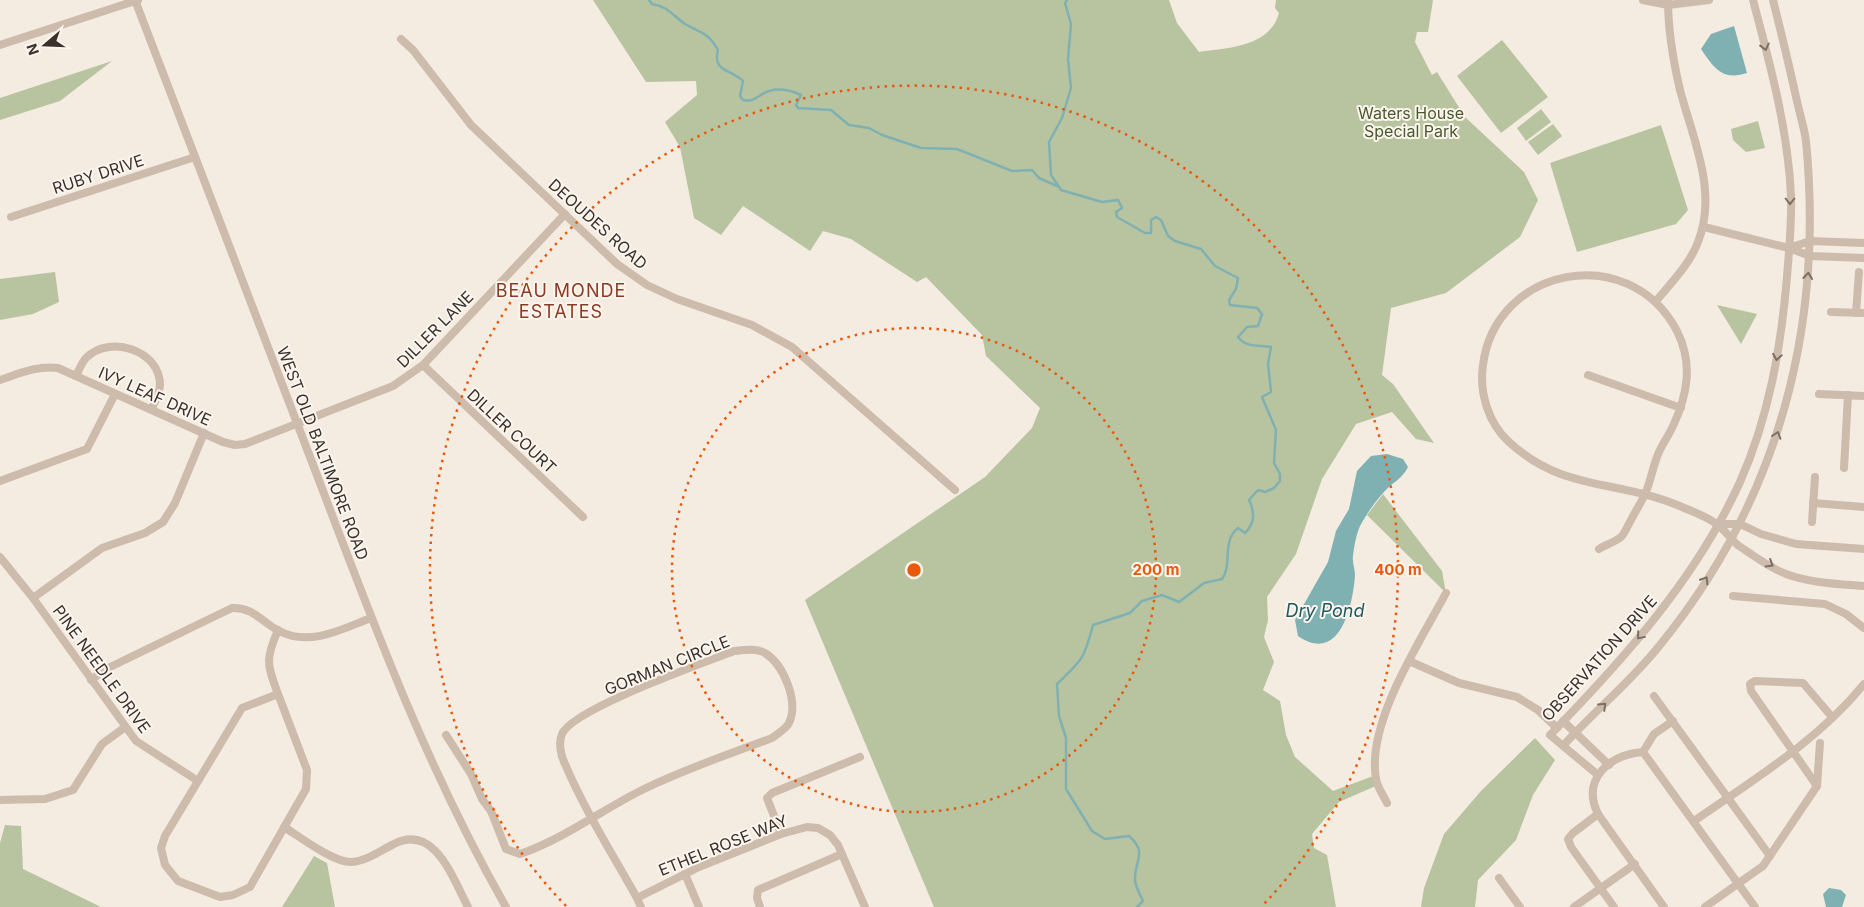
<svg xmlns="http://www.w3.org/2000/svg" width="1864" height="907" viewBox="0 0 1864 907" font-family="Inter,sans-serif">
<style>
.green{fill:#b8c4a0}
.water{fill:#7fb0b2}
.lines{fill:none;stroke-linecap:round;stroke-linejoin:round}
.stream{stroke:#7fb0b2;stroke-width:2.5}
.minor{stroke:#cdbbac;stroke-width:8}
.oneway{stroke:#7d6f65}
.ring{fill:none;stroke:#e8590c;stroke-width:2.5;stroke-dasharray:2.5 5}
.labels{text-anchor:middle;stroke-width:4;stroke-linejoin:round;paint-order:stroke}
.park-label{font-size:16px;fill:#4a5a2e;stroke:#fbf5ee}
.street-label{font-size:16px;fill:#3b302b;stroke:#fbf5ee}
.neighbourhood-label{font-size:18px;letter-spacing:1px;fill:#8c3b22;stroke:#fbf5ee}
.water-label{font-size:18px;font-style:italic;fill:#1f5a5e;stroke:#fbf5ee}
.centre{fill:#e8590c;stroke:#fbf5ee;stroke-width:2.5}
.ring-label{font-size:15px;text-anchor:middle;font-weight:bold;fill:#e8590c;stroke:#fbf5ee;stroke-width:4;stroke-linejoin:round;paint-order:stroke}
</style>
<rect width="100%" height="100%" fill="#f4ebe1"/>
<g class="green">
<path d="M593 0H1169L1177 23 1199 52C1228 48 1270 47 1279 13L1275 8 1276 0H1433L1428 32H1417L1415 42 1432 75 1437 72 1465 117 1524 172 1538 200 1520 237 1446 293 1391 308 1382 375 1393 384 1434 443 1416 439 1392 412 1356 424 1322 479 1296 554 1267 597 1268 620 1264 637 1274 662 1263 690 1280 701 1286 735 1295 757 1333 791 1376 775 1378 785 1339 802 1312 834 1314 848 1327 855 1336 907H934L805 600 985 477 1032 428 1040 408 986 356 982 335 926 277 917 282 851 239 823 231 810 251 743 206 721 235 694 218 680 147 665 122 697 95 696 81 646 82Z"/>
<path d="M1502 40 1548 97 1501 133 1457 76Z"/>
<path d="M112 61 60 101 0 120V98Z"/>
<path d="M1541 109 1551 122 1526 141 1517 128Z"/>
<path d="M1758 121 1765 148 1746 152 1733 140 1731 129Z"/>
<path d="M1553 124 1562 136 1538 155 1528 142Z"/>
<path d="M1661 125 1688 210 1676 224 1577 252 1550 163Z"/>
<path d="M55 272 59 302 33 314 0 320V279Z"/>
<path d="M1717 305 1757 314 1741 344Z"/>
<path d="M1383 494 1442 571 1446 593 1367 515Z"/>
<path d="M1535 738 1555 760 1533 795 1516 840 1478 880 1475 907H1421L1424 888 1444 834 1481 791Z"/>
<path d="M5 825 21 826 23 869 101 907H0V843Z"/>
<path d="M314 856 327 863 335 907H282Z"/>
</g>
<g class="water">
<path d="M1734 26 1747 73C1722 81 1714 68 1701 49L1711 34Z"/>
<path d="M1387 454 1403 459 1408 467C1403 477 1397 480 1390 486 1378 497 1367 513 1360 526 1356 535 1354 547 1353 556 1352 562 1355 569 1355 575 1353 605 1340 665 1298 636L1295 620 1328 562 1336 531 1349 509 1357 471 1371 456Z"/>
<path d="M1829 888 1841 890 1846 895 1842 907H1826L1823 894Z"/>
</g>
<g class="lines">
<g class="stream">
<path d="M649 0 652 4C669 7 672 15 685 24 701 33 708 32 718 50 712 72 731 69 743 81L740 96 743 100C755 103 759 94 769 91 779 88 792 91 801 95L796 105 798 108 831 110 849 125 869 128 882 135 921 148 957 149 1012 171 1032 170 1039 178 1057 186"/>
<path d="M1067 0 1065 3 1071 24 1068 59 1071 88 1062 118 1049 142 1051 175 1061 190 1102 202 1118 200 1122 208 1116 212 1117 217 1145 233H1151V220L1156 217 1161 220 1168 236 1175 241 1201 249 1215 266 1238 278 1236 289 1229 300 1230 305 1257 308 1262 314 1258 326 1247 327 1238 337C1246 348 1259 345 1271 347L1268 364 1271 392 1262 397 1276 430 1274 463 1280 474V481L1274 488 1265 492 1258 490 1249 500C1255 513 1255 523 1245 533L1238 528C1221 542 1233 564 1222 579L1204 583 1179 602 1162 595 1142 601 1130 613 1093 625C1084 659 1083 659 1057 684L1059 716 1066 738V789L1092 831 1105 839 1129 836C1147 852 1136 859 1135 877 1134 885 1140 894 1143 901L1137 907"/>
</g>
<g class="minor">
<path d="M135 0C195 157 255 313 315 470 372 620 426 767 506 907"/>
<path d="M1643 0 1668 5 1709 0"/>
<path d="M401 39 413 50 471 125 617 264 647 285 677 299 752 325 792 347 955 490"/>
<path d="M0 45 138 0"/>
<path d="M11 217 195 157"/>
<path d="M1704 227 1789 248 1810 256 1864 258"/>
<path d="M1789 248 1810 241 1864 243"/>
<path d="M1656 301C1671 283 1690 264 1698 242 1718 192 1693 139 1680 90 1673 60 1668 31 1668 0"/>
<path d="M1831 312 1864 313"/>
<path d="M1856 313 1859 272"/>
<path d="M423 365 583 517"/>
<path d="M1588 375 1681 408"/>
<path d="M76 376C79 370 82 362 86 358 109 334 161 350 160 386 159 393 155 402 152 408"/>
<path d="M0 380C18 374 38 365 58 368L223 442 235 445 245 444 393 386 423 365 565 214"/>
<path d="M1819 394 1864 396"/>
<path d="M1844 468 1848 395"/>
<path d="M0 481 87 449 115 394"/>
<path d="M1813 503 1864 507"/>
<path d="M1812 522 1815 477"/>
<path d="M1718 524H1740L1761 534 1796 544 1864 549"/>
<path d="M1599 549C1605 545 1615 542 1621 537 1625 533 1628 525 1631 520 1635 512 1641 503 1645 494 1651 481 1653 465 1659 452 1663 443 1669 435 1673 426 1688 394 1693 363 1677 331 1629 240 1495 267 1483 365 1479 392 1488 423 1509 442 1564 493 1619 479 1682 507 1694 512 1708 517 1718 525 1726 531 1731 540 1739 546 1753 555 1770 568 1786 574 1810 583 1839 584 1864 586"/>
<path d="M0 557 33 598 136 741 198 781"/>
<path d="M1733 596 1825 604 1846 614 1864 628"/>
<path d="M33 598 102 548 145 533 163 522 175 503 204 433"/>
<path d="M1409 661 1459 683 1517 697 1538 710 1557 728"/>
<path d="M91 680 106 669 232 608C253 607 262 622 279 631 310 647 342 629 371 618"/>
<path d="M278 694 307 770 306 789 250 887 233 895 220 897 178 881 165 865 161 848 165 836 242 708Z"/>
<path d="M278 694C267 664 265 660 278 630"/>
<path d="M1654 696 1770 856"/>
<path d="M1563 721 1609 765"/>
<path d="M446 735 471 774 482 799 491 811 506 849 520 854C564 839 603 809 644 789 685 769 729 754 772 738 777 734 786 729 789 723 799 702 784 665 765 653 756 648 744 650 734 651 704 663 572 709 562 734 558 743 561 756 565 764 584 809 613 855 637 898L641 907"/>
<path d="M1563 746C1594 711 1631 682 1660 645 1779 499 1824 327 1806 141 1804 127 1799 111 1796 97 1789 64 1781 32 1773 0"/>
<path d="M1643 752 1654 734 1673 721"/>
<path d="M1598 775 1550 735C1623 660 1696 579 1740 482 1769 417 1781 347 1787 277 1789 250 1792 222 1791 196 1788 129 1770 64 1753 0"/>
<path d="M1817 786 1751 691 1750 684 1755 681 1803 683 1832 717"/>
<path d="M0 800 45 799 73 790 102 744 124 728"/>
<path d="M1387 803C1384 796 1377 787 1376 779 1366 723 1420 642 1446 593"/>
<path d="M1598 814 1573 833 1568 839 1571 847 1614 907"/>
<path d="M1694 821C1753 780 1819 740 1864 684"/>
<path d="M284 827C300 837 334 863 352 862 367 861 381 850 394 844 435 823 453 879 468 907"/>
<path d="M781 834 767 798 772 793 860 757"/>
<path d="M685 874 699 907"/>
<path d="M1499 878 1520 907"/>
<path d="M637 898 699 867 781 834 807 827 818 828 830 835 838 845 865 907"/>
<path d="M760 907 757 898 758 890 842 854"/>
<path d="M1574 907 1635 864"/>
<path d="M1664 907 1598 814C1581 779 1609 755 1643 752L1755 907"/>
<path d="M1705 907 1763 866 1817 786 1820 743"/>
</g>
</g>
<defs><path id="oneway-chevron" d="M-2-3.5L2.5 0L-2 3.5" fill="none" stroke-width="1.6" stroke-linecap="round" stroke-linejoin="round" transform="scale(1.25)"/></defs>
<g class="oneway">
<use href="#oneway-chevron" transform="translate(1765 47) rotate(76)"/>
<use href="#oneway-chevron" transform="translate(1790 201) rotate(90)"/>
<use href="#oneway-chevron" transform="translate(1808 276) rotate(-84)"/>
<use href="#oneway-chevron" transform="translate(1777 357) rotate(100)"/>
<use href="#oneway-chevron" transform="translate(1777 435) rotate(-72)"/>
<use href="#oneway-chevron" transform="translate(1770 564) rotate(31)"/>
<use href="#oneway-chevron" transform="translate(1705 580) rotate(-58)"/>
<use href="#oneway-chevron" transform="translate(1640 636) rotate(130)"/>
<use href="#oneway-chevron" transform="translate(1603 706) rotate(-44)"/>
</g>
<g class="ring">
<circle cx="914" cy="570" r="242"/>
<path d="M566 906A484 484 0 1 1 1262 906"/>
</g>
<g class="labels">
<g class="park-label">
<text x="1411" y="119">Waters House<tspan x="1411" dy="18">Special Park</tspan></text>
</g>
<g class="street-label">
<text transform="translate(98 174) rotate(-18)" y="6">RUBY DRIVE</text>
<text transform="translate(598 224) rotate(42)" y="6">DEOUDES ROAD</text>
<text transform="translate(435 329) rotate(-45)" y="6">DILLER LANE</text>
<text transform="translate(155 396) rotate(24)" y="6">IVY LEAF DRIVE</text>
<text transform="translate(512 431) rotate(43)" y="6">DILLER COURT</text>
<text transform="translate(323 453) rotate(69)" y="6">WEST OLD BALTIMORE ROAD</text>
<text transform="translate(1599 658) rotate(-48)" y="6">OBSERVATION DRIVE</text>
<text transform="translate(667 665) rotate(-22)" y="6">GORMAN CIRCLE</text>
<text transform="translate(102 669) rotate(54)" y="6">PINE NEEDLE DRIVE</text>
<text transform="translate(723 845) rotate(-22)" y="6">ETHEL ROSE WAY</text>
</g>
<g class="neighbourhood-label">
<text x="561" y="297">BEAU MONDE<tspan x="561" dy="21">ESTATES</tspan></text>
</g>
<g class="water-label">
<text x="1325" y="617">Dry Pond</text>
</g>
</g>
<circle cx="914" cy="570" r="8" class="centre"/>
<g class="ring-label">
<text x="1156" y="575">200 m</text>
<text x="1398" y="575">400 m</text>
</g>
<g transform="translate(45 45) rotate(251)" stroke="#fbf5ee" stroke-width="4" paint-order="stroke">
<path d="M0-4L9 19L0 12L-9 19Z" fill="#3b302b"/>
<text y="-8" font-size="14" font-weight="bold" text-anchor="middle" fill="#3b302b">N</text>
</g>
</svg>
